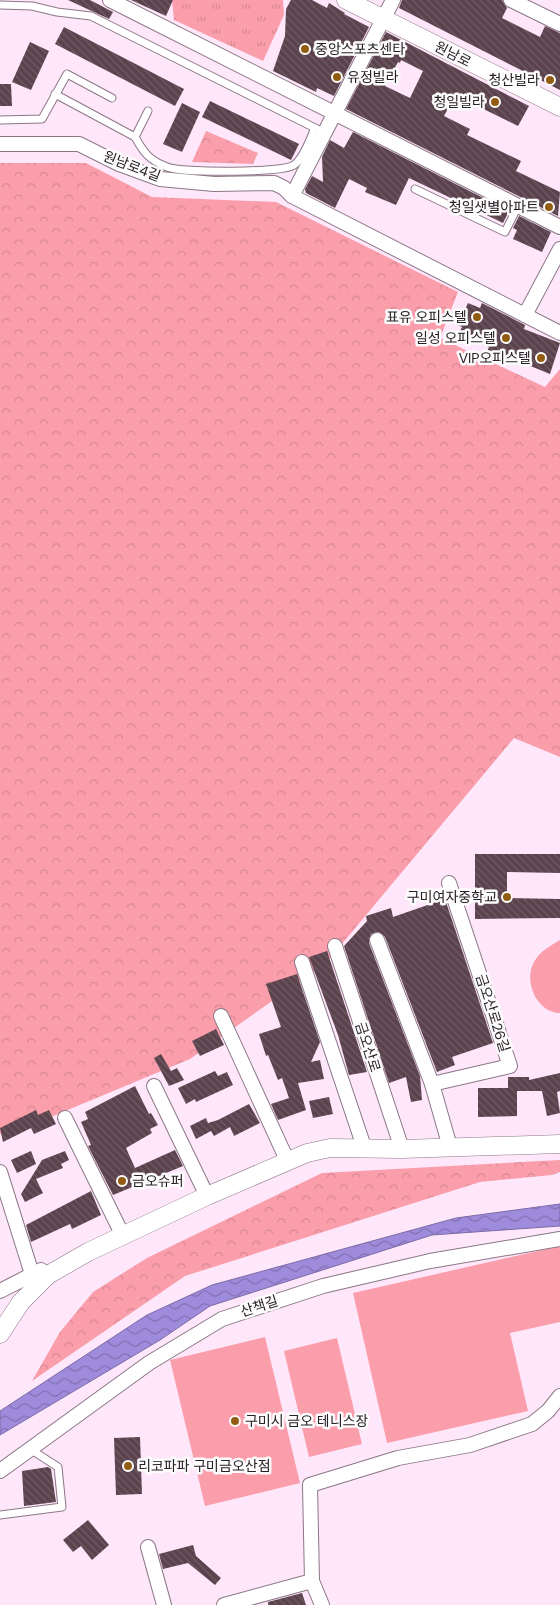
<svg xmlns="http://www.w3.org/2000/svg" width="560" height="1605" viewBox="0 0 560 1605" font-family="'DM Sans','Noto Sans KR',sans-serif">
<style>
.grass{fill:url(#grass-tufts)}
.forest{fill:url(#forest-crowns)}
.garden{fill:#fb9eab}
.water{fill:url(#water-waves);stroke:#7b6ba6}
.building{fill:url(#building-back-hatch);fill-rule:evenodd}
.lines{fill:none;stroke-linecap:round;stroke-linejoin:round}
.service-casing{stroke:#8b7787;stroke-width:9}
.minor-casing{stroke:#8b7787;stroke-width:16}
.tertiary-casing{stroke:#8b7787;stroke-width:19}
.service{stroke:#fff;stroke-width:7}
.minor{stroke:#fff;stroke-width:14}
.tertiary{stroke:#fff;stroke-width:18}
.poi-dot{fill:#925c12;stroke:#fcfcfc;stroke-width:2}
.labels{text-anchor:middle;stroke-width:5;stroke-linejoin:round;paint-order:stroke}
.poi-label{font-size:14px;fill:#282027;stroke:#fcfcfc;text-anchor:end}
.street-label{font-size:14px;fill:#282027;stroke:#fcfcfc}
</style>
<defs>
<pattern id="grass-tufts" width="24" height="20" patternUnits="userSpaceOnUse" patternTransform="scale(1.25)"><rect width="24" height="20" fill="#fb9eab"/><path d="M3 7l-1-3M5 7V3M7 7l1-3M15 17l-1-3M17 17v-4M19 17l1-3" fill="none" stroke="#d78893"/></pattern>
<pattern id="forest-crowns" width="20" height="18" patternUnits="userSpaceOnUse" patternTransform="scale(1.25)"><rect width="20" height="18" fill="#fb9eab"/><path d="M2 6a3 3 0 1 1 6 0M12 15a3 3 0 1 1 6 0" fill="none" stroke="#d78893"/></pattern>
<pattern id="water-waves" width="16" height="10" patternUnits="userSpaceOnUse" patternTransform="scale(1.25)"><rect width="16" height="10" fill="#9f8bdc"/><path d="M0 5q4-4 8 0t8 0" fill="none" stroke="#8271b2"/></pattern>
<pattern id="building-back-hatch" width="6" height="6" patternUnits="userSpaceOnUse" patternTransform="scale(1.25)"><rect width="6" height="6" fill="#5b434d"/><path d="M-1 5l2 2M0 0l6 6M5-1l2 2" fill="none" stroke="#6f5b64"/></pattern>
</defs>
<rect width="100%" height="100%" fill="#fee7fa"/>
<path class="grass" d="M172 0H283L284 15 263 61 174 20Z"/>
<g class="forest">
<path d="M206 131 258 153 253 164 192 162Z"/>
<path d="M0 163H86L152 197 276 202 458 292 440 338 545 387 560 369V757L514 738 326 963 190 1059 3 1137 0 1133Z"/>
<path d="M560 1160V1172L552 1175 480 1182 185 1276 32 1381 60 1332 93 1292 147 1258 322 1173Z"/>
</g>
<g class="garden">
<path d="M560 940V1013C537 1013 523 981 534 962 540 951 550 946 560 940Z"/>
<path d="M560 1246V1322L510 1333 528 1411 387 1443 353 1293Z"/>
<path d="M265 1337 300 1483 205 1506 170 1360Z"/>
<path d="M337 1338 362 1444 309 1457 284 1351Z"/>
</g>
<path class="water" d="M560 1204V1226L432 1235 210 1306 160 1340 0 1435V1411L147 1315 212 1285 456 1218Z"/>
<g class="building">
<path d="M68 0H90L113 12 109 19Z"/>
<path d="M131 0H173L166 16Z"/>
<path d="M291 0H312L327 8 329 3 345 13 344 14 369 27 334 96 317 88 316 92 273 71 285 36 286 9Z"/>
<path d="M402 0H502L507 8 502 18 540 37 545 26 560 33V90L399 8Z"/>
<path d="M64 27 184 89 175 106 55 44Z"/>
<path d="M386 32 529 106 518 126 455 95 444 116 470 129 467 135 521 161 516 171 560 192 558 216 346 109ZM401 60 423 71 410 98 385 86 398 62 400 63Z"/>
<path d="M30 42 49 51 31 90 12 82Z"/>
<path d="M0 84H11L12 106H0Z"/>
<path d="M210 101 299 144 291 160 202 117Z"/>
<path d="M182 103 200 112 182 152 163 144Z"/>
<path d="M353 132 509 211 503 223 409 178 396 205 365 192 367 188 349 179 335 208 306 193 305 189 312 176 323 182 322 157 330 140 344 148Z"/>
<path d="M519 216 551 232 542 252 513 239 517 230 513 228Z"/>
<path d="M468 303 480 308 482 303 525 325 524 329 560 343 550 374 511 358 509 363 486 354 489 347 459 333 462 327 458 325Z"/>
<path d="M475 854H560V873L507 872V898L560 899V918L475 919Z"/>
<path d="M445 899 493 1043 452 1057 455 1065 437 1072 385 937 379 932 371 934 369 943 420 1076 422 1100 411 1102 406 1077 389 1083 344 946 367 921 366 916 391 908 393 917Z"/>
<path d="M327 951 367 1072 349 1075 338 1035 309 957Z"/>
<path d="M297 974 320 1042 311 1062 320 1060 324 1079 298 1083 306 1110 278 1120 271 1104 289 1098 282 1078 278 1080 268 1055 266 1056 259 1034 281 1027 266 984Z"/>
<path d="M216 1029 224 1045 200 1056 192 1041Z"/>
<path d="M161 1054 171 1071 177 1068 184 1080 169 1086 154 1058Z"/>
<path d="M215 1071 218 1076 227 1072 233 1085 196 1102 195 1099 186 1104 178 1088Z"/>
<path d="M560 1073V1091L557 1092 560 1113 547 1116 542 1091H517V1116L478 1117V1088H508V1077H529V1080Z"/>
<path d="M135 1086 149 1114 151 1113 158 1125 150 1129 152 1133 126 1148 135 1168 175 1150 183 1166 113 1195 88 1146 91 1145 81 1122 88 1119 85 1112Z"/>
<path d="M329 1097 333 1114 313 1118 309 1101Z"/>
<path d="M249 1104 260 1123 234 1136 230 1127 214 1136 211 1131 196 1139 190 1126 206 1118 208 1123 218 1120Z"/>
<path d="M36 1110 38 1115 49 1110 56 1124 34 1134 31 1128 3 1142 0 1128Z"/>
<path d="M31 1151 36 1164 17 1173 11 1160Z"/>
<path d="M65 1151 69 1160 61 1164 63 1168 36 1179 43 1193 25 1202 21 1194 42 1160Z"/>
<path d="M91 1191 101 1215 72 1229 70 1224 31 1242 26 1225Z"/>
<path d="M140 1437 142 1494 116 1495 114 1438Z"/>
<path d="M48 1467 51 1469 56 1502 24 1506 22 1471Z"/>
<path d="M88 1520 109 1545 92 1560 81 1546 73 1552 63 1540Z"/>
<path d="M193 1545 196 1556 221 1578 215 1585 188 1563 163 1569 159 1554Z"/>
<path d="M302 1593 306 1605H268V1602Z"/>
</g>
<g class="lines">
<g class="service-casing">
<g id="service">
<path d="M0 5 32 6 57 12 91 16 325 133"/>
<path d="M55 94 135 137 148 111"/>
<path d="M0 120 42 119 67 74 112 98"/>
<path d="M135 137C144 153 149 160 167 167 181 173 284 173 294 165 304 158 310 139 315 128"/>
<path d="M415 189 505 232 518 206"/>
<path d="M0 1515 62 1507 58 1467 30 1449"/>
</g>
</g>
<g class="minor-casing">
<g id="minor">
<path d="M110 0 560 227"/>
<path d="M511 0 560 24"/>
<path d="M0 144H79L119 164 160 179 214 184 274 183 284 188 292 196 560 333"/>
<path d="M292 196 393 0"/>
<path d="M525 315 560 249"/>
<path d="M377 940 432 1084 450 1147"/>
<path d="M335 946 402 1149"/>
<path d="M302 962 364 1147"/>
<path d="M221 1016 287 1160"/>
<path d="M432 1084 510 1066 449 883"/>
<path d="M154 1086 207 1196"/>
<path d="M65 1118 123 1236"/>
<path d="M0 1172 32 1274"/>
<path d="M0 1291 41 1270"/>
<path d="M0 1471 149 1363 222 1319 323 1286 430 1261 560 1239"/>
<path d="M148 1547 164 1605"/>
<path d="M224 1605 312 1581"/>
<path d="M322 1605 312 1581 310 1485 398 1458 470 1445 532 1424 548 1411 560 1396"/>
</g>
</g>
<g class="tertiary-casing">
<g id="tertiary">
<path d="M346 0 560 107"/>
<path d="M0 1334 21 1302 48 1275 88 1252 207 1196 307 1153 330 1148 402 1149 560 1144"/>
</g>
</g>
<use href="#service" class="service"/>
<use href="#minor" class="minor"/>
<use href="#tertiary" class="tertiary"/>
</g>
<g class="poi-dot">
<circle cx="305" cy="49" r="5"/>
<circle cx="337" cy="77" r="5"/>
<circle cx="550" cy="80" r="5"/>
<circle cx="495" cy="102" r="5"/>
<circle cx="549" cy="207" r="5"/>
<circle cx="477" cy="317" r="5"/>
<circle cx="506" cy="338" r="5"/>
<circle cx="541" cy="358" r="5"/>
<circle cx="507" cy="897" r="5"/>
<circle cx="122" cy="1181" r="5"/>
<circle cx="235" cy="1421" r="5"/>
<circle cx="128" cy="1466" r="5"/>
</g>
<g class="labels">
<g class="poi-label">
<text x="315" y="54" text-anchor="start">중앙스포츠센타</text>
<text x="347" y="82" text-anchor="start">유정빌라</text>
<text x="540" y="85">청산빌라</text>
<text x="485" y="107">청일빌라</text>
<text x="539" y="212">청일샛별아파트</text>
<text x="467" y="322">표유 오피스텔</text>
<text x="496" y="343">일성 오피스텔</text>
<text x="531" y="363">VIP오피스텔</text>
<text x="497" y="902">구미여자중학교</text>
<text x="132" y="1186" text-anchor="start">금오슈퍼</text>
<text x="245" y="1426" text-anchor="start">구미시 금오 테니스장</text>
<text x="138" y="1471" text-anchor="start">리코파파 구미금오산점</text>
</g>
<g class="street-label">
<text transform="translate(453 54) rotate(27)" y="5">원남로</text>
<text transform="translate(132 166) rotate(21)" y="5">원남로4길</text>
<text transform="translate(493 1013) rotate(72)" y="5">금오산로26길</text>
<text transform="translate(368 1047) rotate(72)" y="5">금오산로</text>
<text transform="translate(259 1306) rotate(-18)" y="5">산책길</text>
</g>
</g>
</svg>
